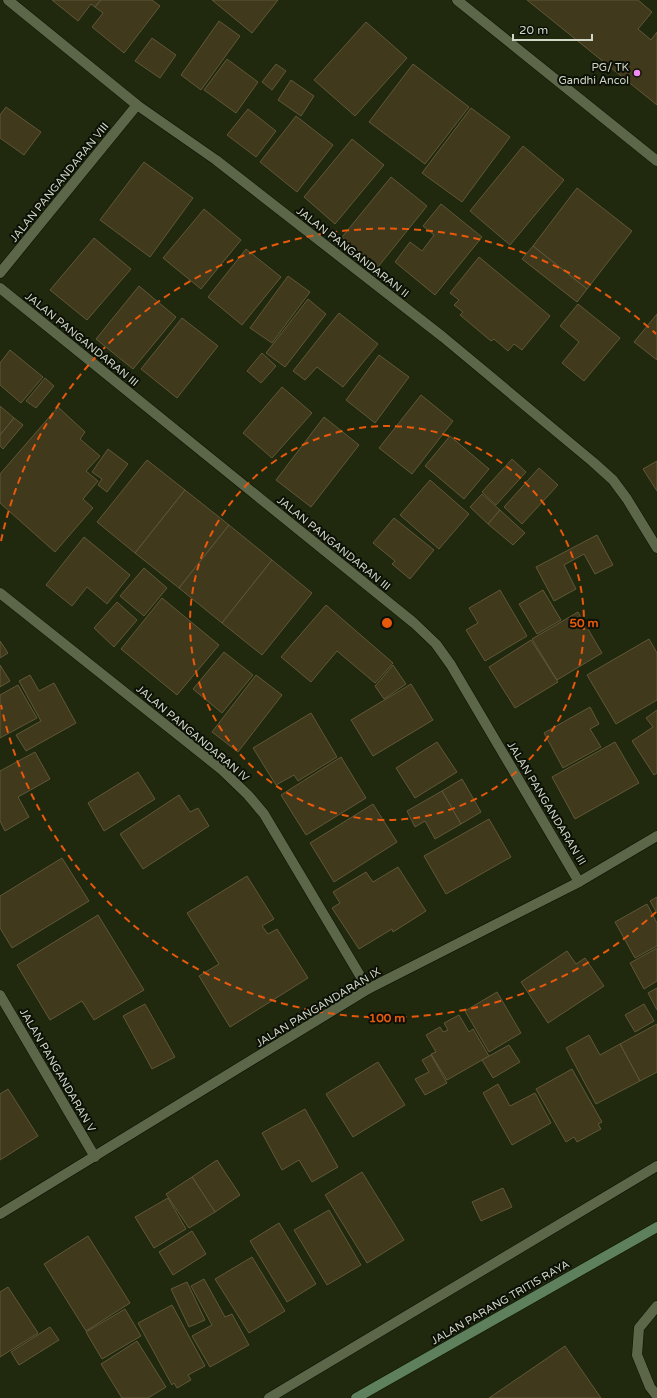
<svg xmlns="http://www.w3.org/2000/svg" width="657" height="1398" viewBox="0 0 657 1398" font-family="'Varela Round',sans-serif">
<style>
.building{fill:#41391b;stroke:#605739}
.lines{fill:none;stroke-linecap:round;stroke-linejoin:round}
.lane-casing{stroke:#0a1200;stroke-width:11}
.street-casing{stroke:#0a1200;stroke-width:11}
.secondary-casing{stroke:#0a1200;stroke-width:11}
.lane{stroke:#5c674a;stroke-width:10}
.street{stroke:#5c674a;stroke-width:10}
.secondary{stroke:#5e805d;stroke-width:10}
.ring{fill:none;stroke:#e8590c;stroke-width:2;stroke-dasharray:7 5}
.poi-dot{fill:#f28af2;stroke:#0c1006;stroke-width:1.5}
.labels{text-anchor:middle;stroke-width:4;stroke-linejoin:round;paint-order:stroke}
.poi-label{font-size:11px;fill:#d0d7c6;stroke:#0c1006;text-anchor:end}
.street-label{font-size:11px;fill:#d0d7c6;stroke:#0c1006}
.centre{fill:#e8590c;stroke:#0c1006;stroke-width:2}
.ring-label{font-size:12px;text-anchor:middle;font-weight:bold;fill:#e8590c;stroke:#0c1006;stroke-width:4;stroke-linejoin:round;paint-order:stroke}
</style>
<rect width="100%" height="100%" fill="#20290e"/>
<g class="building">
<path d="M52 0H101L95 7 91 4 78 21Z"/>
<path d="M101 0H152L160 6 124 53 92 27 103 13 95 7Z"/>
<path d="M212 0H278L252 33Z"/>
<path d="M527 0H638L652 12 638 29 651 40 657 32V105Z"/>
<path d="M219 21 240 36 201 90 181 75Z"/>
<path d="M366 22 407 58 355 116 314 80Z"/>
<path d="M152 38 176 55 160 78 135 61Z"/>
<path d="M227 59 258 82 236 113 204 90Z"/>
<path d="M276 64 286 71 272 90 262 82Z"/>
<path d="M413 64 469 107 425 164 369 122Z"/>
<path d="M291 80 314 96 301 116 278 100Z"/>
<path d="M6 107 41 132 24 155 0 138V115Z"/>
<path d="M471 108 510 137 462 202 422 173Z"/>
<path d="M248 109 276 131 256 157 227 135Z"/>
<path d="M296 116 333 145 297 192 260 162Z"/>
<path d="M352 139 384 165 335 224 304 197Z"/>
<path d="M523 146 564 180 510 245 470 211Z"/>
<path d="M144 162 193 198 150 257 100 220Z"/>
<path d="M391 177 427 206 378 267 342 237Z"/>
<path d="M577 188 632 231 587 289 533 246Z"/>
<path d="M441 204 482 237 435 295 395 262 410 242 422 251 434 235 423 226Z"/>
<path d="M204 209 241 240 201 289 163 258Z"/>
<path d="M94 238 131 269 87 320 50 290Z"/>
<path d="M533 246 587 289 577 302 522 259Z"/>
<path d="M246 249 281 277 242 325 208 297Z"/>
<path d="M479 257 550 316 522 350 514 344 508 351 494 339 491 341 460 315 463 312 454 305 459 300 450 293Z"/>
<path d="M288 276 310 292 272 343 250 328Z"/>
<path d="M139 286 176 317 133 369 96 339Z"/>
<path d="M308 299 326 314 285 367 266 353Z"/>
<path d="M578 304 620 338 584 381 562 363 579 342 560 326Z"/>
<path d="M339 313 378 344 343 387 317 367 305 380 293 371Z"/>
<path d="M657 314V360L634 342Z"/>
<path d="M182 318 218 346 177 398 141 369Z"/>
<path d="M10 350 43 377 21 403 0 385V363Z"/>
<path d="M262 353 276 366 261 383 247 371Z"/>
<path d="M379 355 409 377 375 423 346 400Z"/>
<path d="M45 378 54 386 36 408 26 401Z"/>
<path d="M282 387 312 413 272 458 243 433Z"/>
<path d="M421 395 453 421 412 474 379 448Z"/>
<path d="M0 406 14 418 0 435Z"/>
<path d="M58 407 85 432 80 439 100 456 86 471 98 481 83 499 93 508 55 552 0 503V474Z"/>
<path d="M324 417 359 445 311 507 276 480Z"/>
<path d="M14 418 23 425 3 449 0 446V435Z"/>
<path d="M450 436 489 469 464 499 425 466Z"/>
<path d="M108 449 128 464 107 492 98 485 102 479 92 472Z"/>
<path d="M512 459 526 472 496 505 482 492Z"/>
<path d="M147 460 185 490 135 553 97 522Z"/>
<path d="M657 461V491L643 469Z"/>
<path d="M539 468 558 485 522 524 504 507Z"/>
<path d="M430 480 469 514 439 549 400 515Z"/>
<path d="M185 490 229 525 179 588 135 553Z"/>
<path d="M482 494 500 510 488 524 470 507Z"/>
<path d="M500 510 525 533 513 545 488 524Z"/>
<path d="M394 518 434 550 410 579 392 564 395 561 373 543Z"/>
<path d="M229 525 272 560 222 623 179 588Z"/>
<path d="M597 535 613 565 595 574 584 554 564 565 576 589 554 601 536 567Z"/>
<path d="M84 537 130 575 107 604 87 587 72 606 46 585Z"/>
<path d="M272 560 312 593 262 655 222 623Z"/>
<path d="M144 568 167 588 144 616 120 596Z"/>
<path d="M500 590 527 636 485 661 466 630 478 623 469 608Z"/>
<path d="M543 590 561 620 537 634 519 604Z"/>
<path d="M162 598 219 645 177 695 121 649Z"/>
<path d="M117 602 137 620 114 647 94 628Z"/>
<path d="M326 605 393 663 375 683 337 651 311 682 281 657Z"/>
<path d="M578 612 602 653 557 680 532 639Z"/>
<path d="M649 639 657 653V700L616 724 587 675Z"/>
<path d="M531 640 558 682 515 708 489 667Z"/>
<path d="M0 641 8 653 0 658Z"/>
<path d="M224 652 253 675 222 713 193 689Z"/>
<path d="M0 665 10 681 0 687Z"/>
<path d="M393 665 406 684 384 699 375 686Z"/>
<path d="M30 675 39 691 54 683 76 723 26 751 16 735 41 721 19 681Z"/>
<path d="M256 675 282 695 238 752 212 732Z"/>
<path d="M411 684 433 720 373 756 351 720Z"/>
<path d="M18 685 37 718 0 738V695Z"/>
<path d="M590 707 599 724 590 729 601 747 563 768 544 733Z"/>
<path d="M657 710V773L654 775 632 741 653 727 646 718Z"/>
<path d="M311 713 337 757 298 781 294 775 276 785 253 748Z"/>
<path d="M437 742 457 772 415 798 396 768Z"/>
<path d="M615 742 639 783 575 819 552 777Z"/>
<path d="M35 752 50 779 18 797 29 817 5 831 0 821V771Z"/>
<path d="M341 757 366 798 306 835 281 795Z"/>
<path d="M138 772 155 799 104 831 88 803Z"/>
<path d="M462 779 481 812 461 824 442 791Z"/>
<path d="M442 791 461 824 435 839 425 821 415 827 407 811Z"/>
<path d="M179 795 190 812 198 808 209 826 143 869 120 834Z"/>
<path d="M373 804 397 842 334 882 310 843Z"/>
<path d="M489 819 511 857 446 894 424 856Z"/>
<path d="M62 858 89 901 12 948 0 928V896Z"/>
<path d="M398 867 426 911 393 932 392 929 359 949 332 908 340 903 333 892 366 872 373 882Z"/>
<path d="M247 876 274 919 262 926 268 934 277 929 308 978 230 1027 199 976 219 964 187 913Z"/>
<path d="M657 897V913L650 901Z"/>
<path d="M647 904 657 923V946L635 958 615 922Z"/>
<path d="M98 915 144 990 94 1020 82 1001 50 1020 17 965Z"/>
<path d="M657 948V981L644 989 630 963Z"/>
<path d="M567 951 576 964 585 958 604 986 548 1023 521 982Z"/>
<path d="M657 988V1010L648 993Z"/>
<path d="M497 992 521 1033 489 1052 465 1011Z"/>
<path d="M145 1004 175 1057 152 1069 123 1016Z"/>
<path d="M644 1004 654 1021 635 1032 625 1015Z"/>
<path d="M459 1015 469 1032 473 1029 489 1056 447 1080 431 1054 436 1052 426 1035 440 1027 443 1032 448 1030 444 1023Z"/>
<path d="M657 1024V1072L640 1081 620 1044Z"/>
<path d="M589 1035 600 1055 620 1044 640 1081 596 1104 566 1048Z"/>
<path d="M509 1045 520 1062 493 1078 482 1060Z"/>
<path d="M431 1055 447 1083 425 1095 415 1079 429 1072 422 1060Z"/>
<path d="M378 1062 405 1105 353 1137 326 1094Z"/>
<path d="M572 1069 602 1122 598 1124 601 1129 577 1142 574 1137 566 1142 536 1089Z"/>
<path d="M498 1084 510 1106 535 1093 551 1123 512 1145 483 1093Z"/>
<path d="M8 1089 38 1136 0 1160V1094Z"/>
<path d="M305 1109 338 1167 312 1182 299 1160 282 1170 262 1133Z"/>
<path d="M217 1160 240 1195 215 1212 192 1177Z"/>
<path d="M362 1172 404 1240 367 1263 325 1195Z"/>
<path d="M192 1177 215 1212 189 1228 166 1194Z"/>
<path d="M503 1188 512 1207 481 1221 472 1202Z"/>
<path d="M168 1198 186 1229 154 1248 135 1217Z"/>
<path d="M329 1210 361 1265 327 1285 294 1230Z"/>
<path d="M279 1223 316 1284 287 1302 250 1241Z"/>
<path d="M192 1231 206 1254 173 1275 159 1252Z"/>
<path d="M88 1236 130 1303 86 1331 44 1264Z"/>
<path d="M252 1257 285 1311 249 1333 215 1279Z"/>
<path d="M204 1279 225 1317 232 1314 249 1345 210 1367 192 1336 212 1325 191 1286Z"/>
<path d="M187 1282 205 1320 189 1327 171 1289Z"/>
<path d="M8 1287 38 1333 0 1357V1292Z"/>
<path d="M172 1305 205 1366 188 1375 191 1380 177 1388 174 1383 172 1385 138 1323Z"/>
<path d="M125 1309 141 1336 102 1359 86 1332Z"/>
<path d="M50 1327 59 1340 19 1365 11 1352Z"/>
<path d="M137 1341 166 1387 148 1398H122L101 1364Z"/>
<path d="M565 1346 601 1398H489Z"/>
</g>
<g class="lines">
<g class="lane-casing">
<path id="lane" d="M657 1306 639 1328 637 1355 650 1387 657 1396"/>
</g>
<g class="street-casing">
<g id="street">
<path d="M8 0 137 105 216 160 443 337 593 462 613 480 627 499 657 548"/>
<path d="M457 0 657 161"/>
<path d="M0 273 137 105"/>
<path d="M0 288 414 623 436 644 451 665 579 882"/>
<path d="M0 593 221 769 248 795 264 814 368 989"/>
<path d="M0 995 95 1157"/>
<path d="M0 1214 368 989 579 882 657 836"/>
<path d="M269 1398 657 1166"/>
</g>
</g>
<g class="secondary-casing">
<path id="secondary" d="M356 1398 657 1227"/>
</g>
<use href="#lane" class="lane"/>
<use href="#street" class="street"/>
<use href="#secondary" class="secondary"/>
</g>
<g class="ring">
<circle cx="387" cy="623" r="197"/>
<path d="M656 912A395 395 0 0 1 1 705M1 541A395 395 0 0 1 656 334"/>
</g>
<circle class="poi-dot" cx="637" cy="73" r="4"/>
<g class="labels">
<g class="poi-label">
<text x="629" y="71">PG/ TK<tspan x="629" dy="13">Gandhi Ancol</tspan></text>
</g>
<g class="street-label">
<text transform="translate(59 182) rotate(-51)" y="4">JALAN PANGANDARAN VIII</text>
<text transform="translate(353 252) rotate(38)" y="4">JALAN PANGANDARAN II</text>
<text transform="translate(82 339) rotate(39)" y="4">JALAN PANGANDARAN III</text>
<text transform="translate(334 543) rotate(39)" y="4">JALAN PANGANDARAN III</text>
<text transform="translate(193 733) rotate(40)" y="4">JALAN PANGANDARAN IV</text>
<text transform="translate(547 803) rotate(59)" y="4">JALAN PANGANDARAN III</text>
<text transform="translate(318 1007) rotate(-31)" y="4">JALAN PANGANDARAN IX</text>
<text transform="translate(58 1070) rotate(60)" y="4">JALAN PANGANDARAN V</text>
<text transform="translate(500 1302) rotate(-30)" y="4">JALAN PARANG TRITIS RAYA</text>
</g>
</g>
<circle cx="387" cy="623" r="6" class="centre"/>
<g class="ring-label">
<text x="584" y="627">50 m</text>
<text x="387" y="1022">100 m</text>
</g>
<path d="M513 34v6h79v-6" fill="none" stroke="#d0d7c6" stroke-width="2"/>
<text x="519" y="34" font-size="12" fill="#d0d7c6" stroke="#0c1006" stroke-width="3" paint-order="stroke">20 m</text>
</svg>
